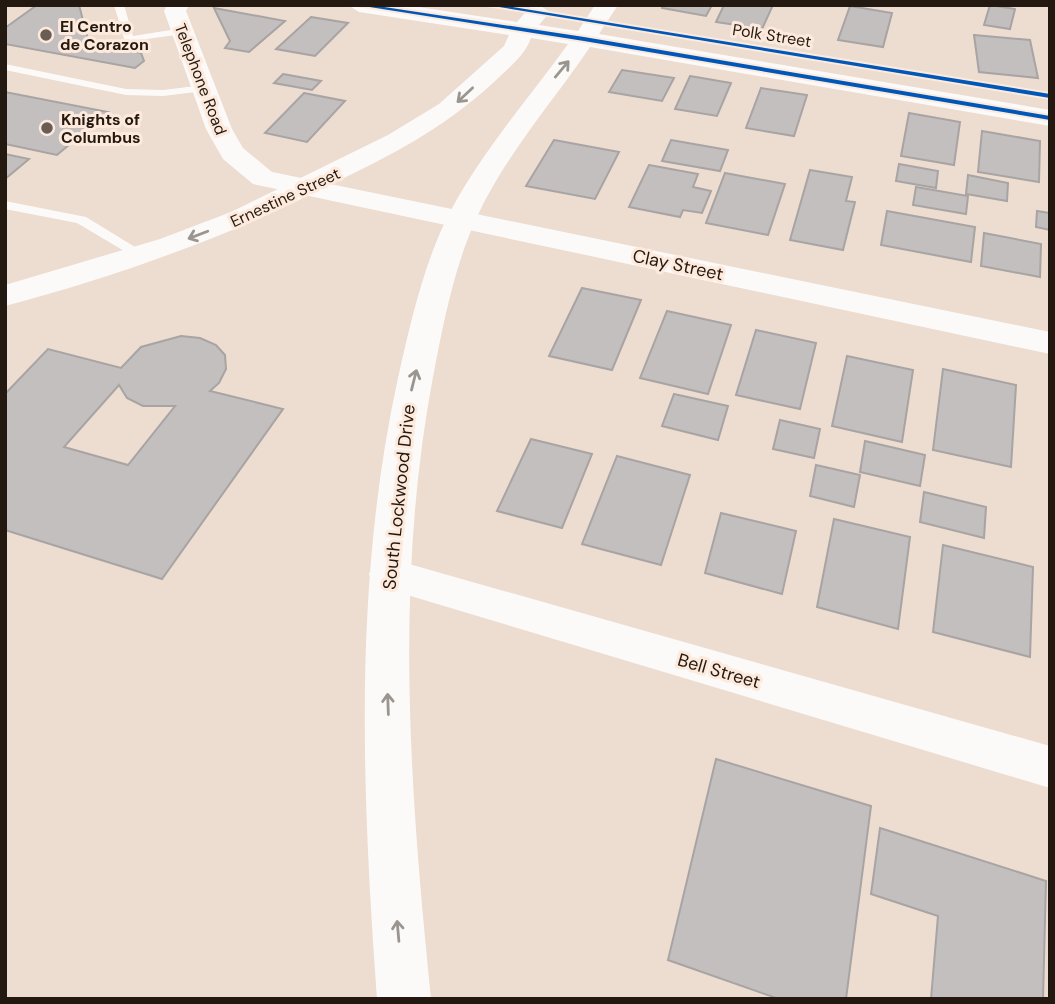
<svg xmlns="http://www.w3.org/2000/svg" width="1055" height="1004" viewBox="0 0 1055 1004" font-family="'DM Sans',sans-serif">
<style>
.building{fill:#c3bfbf;stroke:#a8a4a3;stroke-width:2;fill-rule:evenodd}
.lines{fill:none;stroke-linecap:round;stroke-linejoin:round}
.service{fill:#fcfaf8;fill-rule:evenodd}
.minor{fill:#fcfaf8;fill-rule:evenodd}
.secondary{fill:#fcfaf8;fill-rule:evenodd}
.cycleway-casing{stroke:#fdeadc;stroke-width:4}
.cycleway{fill:#0057b8;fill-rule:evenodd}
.oneway{stroke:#9b9590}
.poi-dot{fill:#6a5d53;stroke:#fdeadc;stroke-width:2.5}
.labels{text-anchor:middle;stroke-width:6;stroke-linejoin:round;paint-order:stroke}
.far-poi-label{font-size:16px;font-weight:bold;fill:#241910;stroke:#fdeadc;text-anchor:start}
.far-street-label{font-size:16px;fill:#241910;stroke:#fdeadc}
.street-label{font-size:18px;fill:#241910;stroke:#fdeadc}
</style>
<rect width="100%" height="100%" fill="#eddcd0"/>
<g class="building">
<path d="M37 5H79L89 43 141 53 144 61 135 68 5 44V28Z"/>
<path d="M663 5H712L706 16 662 8Z"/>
<path d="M724 5H773L762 29 716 22Z"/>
<path d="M990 5 1015 9 1010 29 984 25Z"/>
<path d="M850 6 892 13 883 47 838 40Z"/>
<path d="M214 8 285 21 249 52 225 48 230 41Z"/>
<path d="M311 17 348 23 315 56 276 49Z"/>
<path d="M974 35 1030 40 1038 78 979 72Z"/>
<path d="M622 70 674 78 662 101 609 92Z"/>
<path d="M283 74 321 81 312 90 274 83Z"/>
<path d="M690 76 731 83 717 116 675 109Z"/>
<path d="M761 88 807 95 794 136 746 128Z"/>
<path d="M5 92 108 112 57 155 5 144Z"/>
<path d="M304 93 345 101 307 142 265 133Z"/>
<path d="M909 113 960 122 954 165 901 156Z"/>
<path d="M982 131 1040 141 1039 182 978 172Z"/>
<path d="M554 140 619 152 595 199 526 186Z"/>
<path d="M671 140 728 150 720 171 662 161Z"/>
<path d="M5 154 29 159 5 179Z"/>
<path d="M899 164 938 171 936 188 896 181Z"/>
<path d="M649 165 698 174 693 187 711 191 702 213 683 210 680 217 629 207Z"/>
<path d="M810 170 852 177 846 201 855 202 843 250 790 240Z"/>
<path d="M725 173 785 184 768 235 706 223Z"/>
<path d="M968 175 1008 183 1007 201 966 194Z"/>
<path d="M916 187 968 196 966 214 913 205Z"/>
<path d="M887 211 975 227 971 262 881 245Z"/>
<path d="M1037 211 1050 213V230L1036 227Z"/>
<path d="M984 233 1041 244 1040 277 981 266Z"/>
<path d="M582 288 641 300 612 370 549 356Z"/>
<path d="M667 311 731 325 708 394 640 378Z"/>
<path d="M756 330 816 343 800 409 736 395Z"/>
<path d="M181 336 200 338 216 345 225 355 226 369 219 383 210 391 283 409 162 579 5 530V394L48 349 121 368 141 347ZM119 385 127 398 143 406H175L128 465 64 447Z"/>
<path d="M847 356 913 370 902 442 832 426Z"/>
<path d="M943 369 1016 385 1011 467 933 450Z"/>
<path d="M674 394 728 406 718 440 662 426Z"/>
<path d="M780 420 820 429 814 458 773 449Z"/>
<path d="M531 439 592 454 562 528 497 511Z"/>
<path d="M865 441 925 455 920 486 860 472Z"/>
<path d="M617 456 690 475 661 565 582 544Z"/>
<path d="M816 465 860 475 854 507 810 496Z"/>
<path d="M924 492 986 507 984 538 920 522Z"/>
<path d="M721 513 796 531 782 594 705 573Z"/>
<path d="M834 519 910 537 898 629 817 607Z"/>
<path d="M943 545 1033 567 1030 657 933 632Z"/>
<path d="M716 759 871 806 846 999H779L668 960Z"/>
<path d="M880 828 1046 881 1043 999H931L938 916 871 894Z"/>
</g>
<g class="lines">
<g class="service">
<path d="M114 5H124L133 36 183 28 188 31 183 34 125 42Z"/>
<path d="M5 64 126 89 163 90 204 85 210 88 204 91 163 96 126 95 5 70Z"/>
<path d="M5 201 86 217 148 255 141 259 136 258 77 223 5 209Z"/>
</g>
<g class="minor">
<path d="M167 5H189L186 11 232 129 243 148 272 172 1050 332V354L253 184 223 159 206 129 164 11Z"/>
<path d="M388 558 1050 746V788L374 585 369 574 374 563Z"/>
</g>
<path class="secondary" d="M348 5H406L517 22 530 7 539 5 550 12 539 25 578 31 595 5H618L599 34 1050 110V126L590 47C552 103 504 157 476 219 454 268 443 324 433 377 394 583 410 791 431 999H377C362 791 353 583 398 378 410 325 422 271 445 222 476 158 527 101 568 44L531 38C524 57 508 68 494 82 440 131 393 154 328 186 224 238 118 276 5 306V285L160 239 231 212 388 135 439 104 504 46 509 35 359 12Z"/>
<g class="cycleway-casing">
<g id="cycleway">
<path d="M357 5H371L584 37 1050 116V120L584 41Z"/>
<path d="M487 5H500L1050 94V98Z"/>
</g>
</g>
<use href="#cycleway" class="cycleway"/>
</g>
<defs><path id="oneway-shaft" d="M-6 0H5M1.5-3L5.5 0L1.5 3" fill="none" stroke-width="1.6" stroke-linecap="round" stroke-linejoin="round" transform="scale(1.75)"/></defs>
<g class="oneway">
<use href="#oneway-shaft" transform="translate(562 69) rotate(-50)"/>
<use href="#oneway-shaft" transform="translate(465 95) rotate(137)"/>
<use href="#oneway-shaft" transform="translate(198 235) rotate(159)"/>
<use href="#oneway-shaft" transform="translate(414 380) rotate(-76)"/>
<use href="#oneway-shaft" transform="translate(388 704) rotate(-92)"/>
<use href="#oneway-shaft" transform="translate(398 931) rotate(-95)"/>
</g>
<g class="poi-dot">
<circle cx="46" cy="35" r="7"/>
<circle cx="47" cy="128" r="7"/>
</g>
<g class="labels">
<g class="far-poi-label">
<text x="60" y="32">El Centro<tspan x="60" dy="18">de Corazon</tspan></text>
<text x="61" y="125">Knights of<tspan x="61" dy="18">Columbus</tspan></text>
</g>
<g class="far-street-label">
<text transform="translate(772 35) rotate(9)" y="6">Polk Street</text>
<text transform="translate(201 79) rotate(69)" y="6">Telephone Road</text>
<text transform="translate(285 197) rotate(-25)" y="6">Ernestine Street</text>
</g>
<g class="street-label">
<text transform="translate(678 265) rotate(12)" y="6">Clay Street</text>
<text transform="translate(399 497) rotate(-84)" y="6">South Lockwood Drive</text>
<text transform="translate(719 671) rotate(16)" y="6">Bell Street</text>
</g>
</g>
<rect width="1055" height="1004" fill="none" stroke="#241910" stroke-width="14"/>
</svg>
